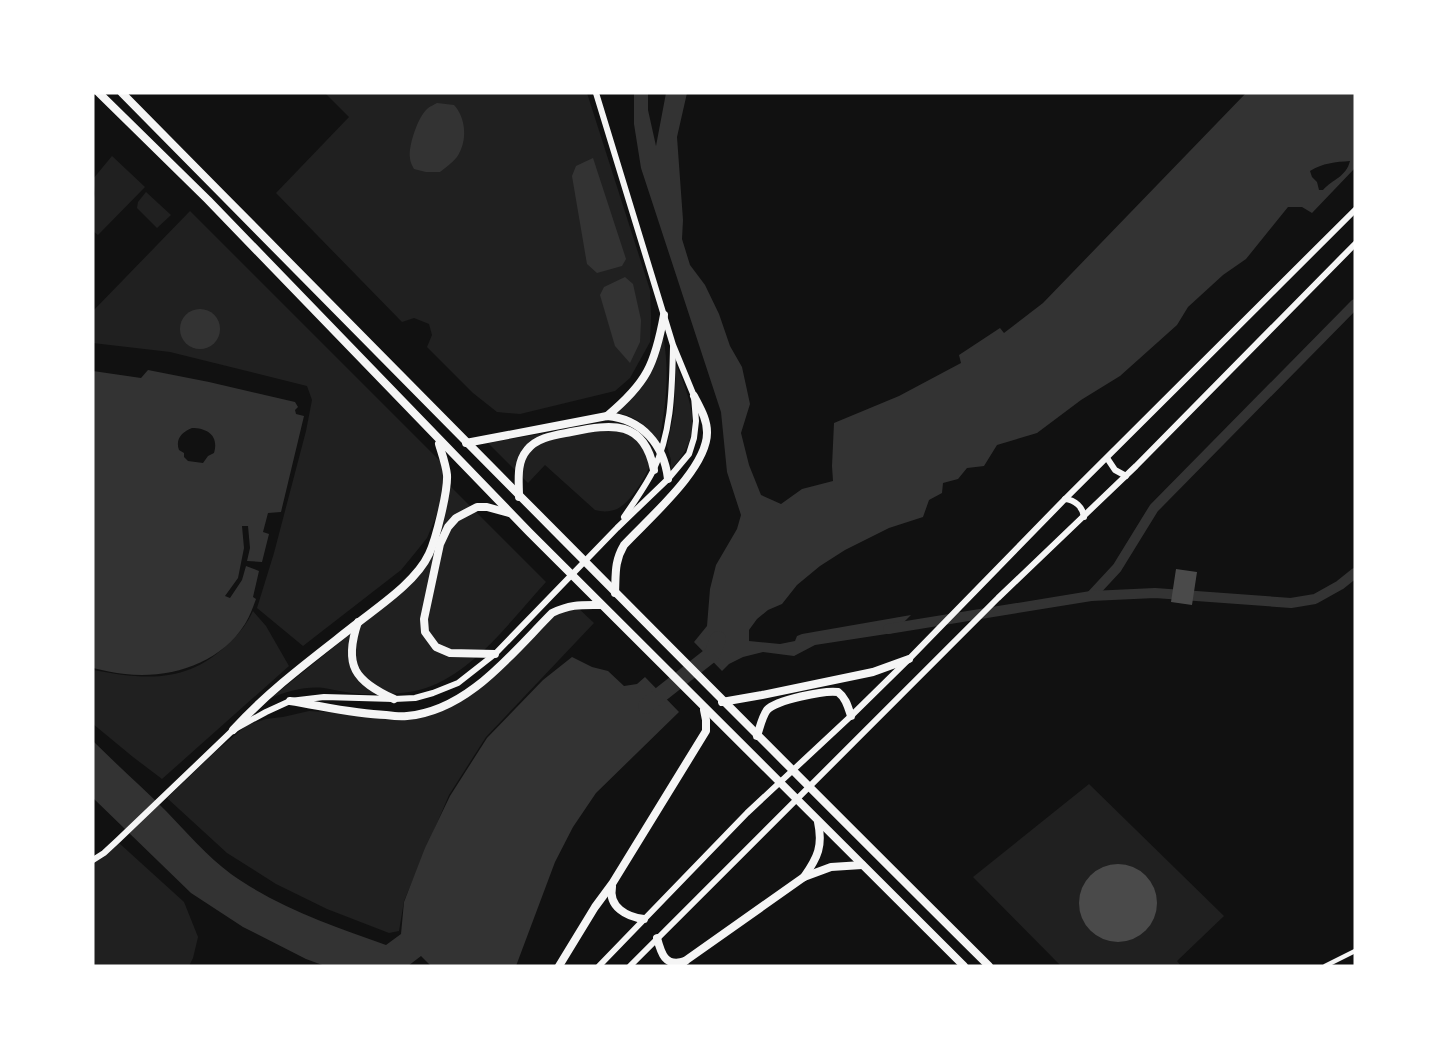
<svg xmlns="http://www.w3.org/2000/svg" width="1448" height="1059" viewBox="0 0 1448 1059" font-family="'Noto Serif',serif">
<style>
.green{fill:#202020}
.water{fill:#333;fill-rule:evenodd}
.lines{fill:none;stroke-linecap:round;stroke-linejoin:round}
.canal{stroke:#333;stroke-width:10}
.river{stroke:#333;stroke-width:16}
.building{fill:#4a4a4a}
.minor{stroke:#f5f5f5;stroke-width:4.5}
.tertiary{stroke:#f5f5f5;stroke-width:6}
.secondary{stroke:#f5f5f5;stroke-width:6}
.trunk{stroke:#f5f5f5;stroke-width:8}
</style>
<rect width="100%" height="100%" fill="#111"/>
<g class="green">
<path d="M325 93H587L650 290 651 316 650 342 630 378 615 391 520 414 497 412 473 393 427 347 432 335 429 324 414 318 402 322 276 193 349 117Z"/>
<path d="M112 156 145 187 98 235 93 231V202L95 194 93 179Z"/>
<path d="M146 192 171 215 157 228 137 208 138 202Z"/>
<path d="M190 211 448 469 440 507 427 538 415 553 401 570 303 646 257 608 274 553 306 431 312 400 307 386 170 352 93 343V311Z"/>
<path d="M663 335C670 374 666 404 659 443 650 427 633 414 615 413 641 394 659 367 663 335Z"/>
<path d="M676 364C692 404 705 435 671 469V460L667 446 674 413Z"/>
<path d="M609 422C631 422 643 433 654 451 652 468 633 501 617 509 610 512 602 512 595 510L545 465 528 483 488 443Z"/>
<path d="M450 486 546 582C512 619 475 671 426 688 405 695 383 694 361 694 349 693 336 690 324 688 306 686 288 691 271 698L344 639 422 568Z"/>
<path d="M576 606 594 623 486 737 449 795 404 901 399 931 389 933 327 909 276 884 227 853 167 798 215 752 247 725 266 719 283 717 309 711 406 717 456 701 553 615Z"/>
<path d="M253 611 266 626 289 666 162 779 133 757 93 724V670C147 680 189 684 231 641 241 631 247 624 253 611Z"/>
<path d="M1089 784 1224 916 1177 961 1181 966H1061L973 877Z"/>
<path d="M119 843 184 902 198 937 193 958 189 966H93V862Z"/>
</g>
<g class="water">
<path d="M634 93H648V110L656 146 666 93H687L677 137 683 220 682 239 690 265 705 285 719 314 730 346 742 367 750 404 741 433 749 465 761 495 781 504 802 489 833 481 832 466 834 423 899 396 961 363 959 355 1000 328 1004 333 1043 303 1246 93H1355V168L1312 213 1302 207H1288L1246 259 1223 275 1188 307 1177 325 1120 376 1081 400 1037 433 997 445 984 466 967 468 958 479 943 483 942 493 929 500 923 517 889 528 845 550 820 566 797 585 782 604 768 610 757 619 749 630V641L780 644 795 641 797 636 802 634 911 615 893 633 815 645 794 656 763 652 743 657 729 664 722 671 694 642 707 626 710 589 716 565 737 529 741 515 727 472 721 412 641 168 634 124ZM1350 161C1346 177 1333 179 1323 190H1319L1317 182 1312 177 1310 171C1323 163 1335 162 1350 161Z"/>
<path d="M437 103 454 105C466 118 468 141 457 157 452 163 446 167 440 172H426L414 169C412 165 410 162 410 158 408 146 418 117 427 109 430 106 434 105 437 103Z"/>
<path d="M593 158 626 259 622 266 597 273 587 264 572 176 576 166Z"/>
<path d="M625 277 633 284 641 320 640 342 630 363 615 346 600 295 604 287Z"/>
<circle cx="200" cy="329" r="20"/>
<path d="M148 370 209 382 295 402 298 407 295 410 296 414 304 416 281 512 268 513 263 532 269 534 262 562 247 561 250 548 248 526H242L244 548 238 578 225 596 230 598 242 580 246 566 259 571 253 597 256 599C253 607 250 616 245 624 220 664 170 679 125 674 114 673 103 670 93 668V371L141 378ZM192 428C208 428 219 436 214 453L208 456 203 463 188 461 184 457V453L179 450C175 439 182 432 192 428Z"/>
<path d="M572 657 592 667 608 671 624 686 637 684 645 677 679 712 596 793 573 827 555 862 516 966H431L421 956 408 966H325L306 959 243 927 191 893 93 798V741C117 765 142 787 166 811 187 833 207 856 231 874 277 907 333 926 386 945L401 934 404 902 425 848 450 796 487 738 543 680Z"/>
</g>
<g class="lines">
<g class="canal">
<path d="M1091 596 1117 568 1154 508 1355 304"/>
<path d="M888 629 1091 596 1155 593 1291 603 1315 599 1340 585 1355 573"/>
</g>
<path class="river" d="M646 706 712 654 718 639"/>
</g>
<g class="building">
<path d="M1176 569 1197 572 1192 605 1171 602Z"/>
<circle cx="1118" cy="903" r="39"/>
</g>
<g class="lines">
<path class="minor" d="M1325 966 1355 951"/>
<g class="tertiary">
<path d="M624 517C634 502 645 487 653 471 672 432 672 389 673 347"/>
<path d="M93 860 104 853 118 840 233 730 266 712 290 701 324 697 394 699 415 698 433 693 458 683 495 654 617 528 668 479 689 454 694 438 696 421 694 396 673 345 596 93"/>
</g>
<g class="secondary">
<path d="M1107 458 1115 470 1126 476"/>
<path d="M1065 499C1075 500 1083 507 1084 517"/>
<path d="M599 966 747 813 851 716 909 659 1065 499 1355 210"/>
<path d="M630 966 998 598 1136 466 1355 244"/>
</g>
<g class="trunk">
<path d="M99 93 208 200 529 532 964 966"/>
<path d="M122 93C410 385 698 677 989 966"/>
<path d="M607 416C647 383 655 364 664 315"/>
<path d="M466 443 607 416C642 419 664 445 668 479"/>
<path d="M519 497C519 481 516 463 527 450 537 437 556 435 571 432 612 424 644 419 654 470"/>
<path d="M615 593C616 574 614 562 624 545 648 519 708 468 707 432 707 419 700 408 694 396"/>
<path d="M358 622C343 666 355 681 394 699"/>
<path d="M495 654 450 653 436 647 425 632 424 619 440 544 448 527 456 518 477 507H487L509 513"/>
<path d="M290 701C322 706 354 714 386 715 393 716 400 717 407 716 468 711 512 653 552 613 571 604 581 605 601 605"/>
<path d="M722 702 762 695 873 672 909 659"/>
<path d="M233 730C269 690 313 658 355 625 379 606 416 582 429 554 436 539 448 491 447 475 446 465 442 454 439 444"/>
<path d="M757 736C760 727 762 717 767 710 776 700 825 690 838 692 846 698 848 707 851 716"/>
<path d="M804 877C818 857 823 846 818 822"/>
<path d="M612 887C608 907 627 917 644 919"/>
<path d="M657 938C661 953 665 968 685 961"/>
<path d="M559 966 595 907 612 884 706 731V720L704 710"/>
<path d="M679 966 685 961 804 877 831 867 862 865"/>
</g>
</g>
<rect width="1448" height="1059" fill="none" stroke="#ffffff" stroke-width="189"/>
</svg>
